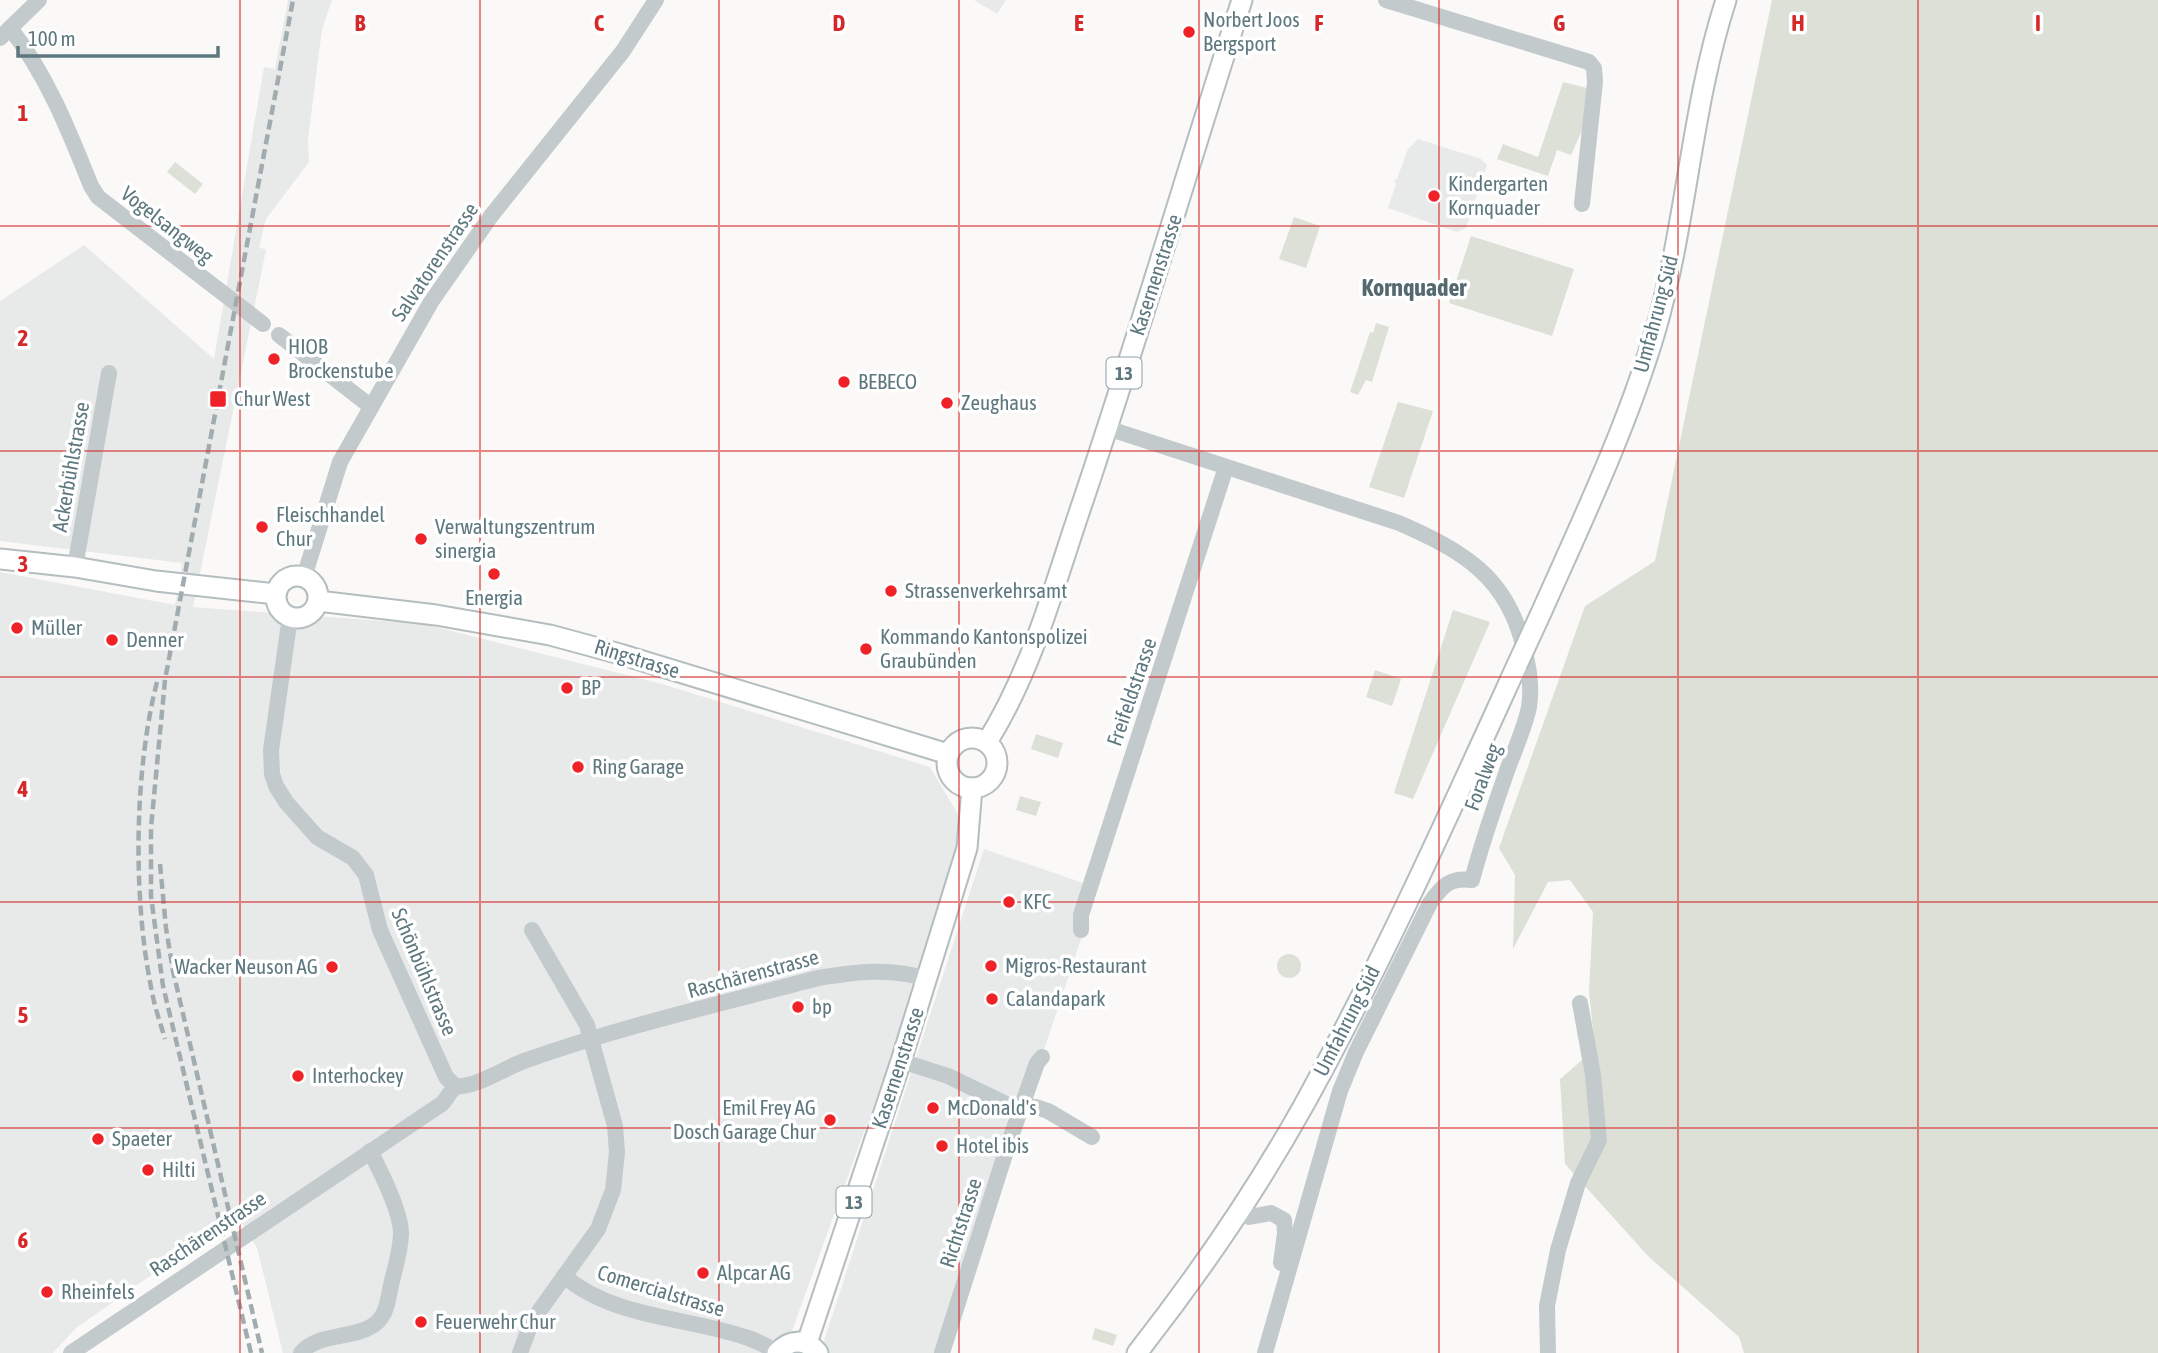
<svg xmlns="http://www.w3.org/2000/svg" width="2158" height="1353" viewBox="0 0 2158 1353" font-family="'Asap Condensed',sans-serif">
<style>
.built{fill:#e8e9e9}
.green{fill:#dce0d6}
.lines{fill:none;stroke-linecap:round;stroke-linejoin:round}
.major-casing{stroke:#b4bdbf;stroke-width:23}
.minor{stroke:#c3cacc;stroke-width:16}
.major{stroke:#fff;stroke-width:19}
.rail{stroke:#a0acaf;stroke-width:4.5;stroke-dasharray:10 5;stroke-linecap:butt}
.major-bridge-casing{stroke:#b4bdbf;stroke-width:23;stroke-linecap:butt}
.major-bridge{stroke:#fff;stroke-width:19}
.grid{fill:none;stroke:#d62828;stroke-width:2;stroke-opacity:0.55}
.poi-dot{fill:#ef2327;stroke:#fff;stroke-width:2.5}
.labels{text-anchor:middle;stroke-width:7;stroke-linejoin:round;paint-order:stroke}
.shield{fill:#fff;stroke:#8ea0a5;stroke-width:2}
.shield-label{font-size:19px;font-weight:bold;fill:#5e787f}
.poi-label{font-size:21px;fill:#5e787f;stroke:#fff;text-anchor:start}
.street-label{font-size:21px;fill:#5e787f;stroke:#fff}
.quarter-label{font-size:24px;font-weight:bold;fill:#556a6f;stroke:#fff}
.grid-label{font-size:23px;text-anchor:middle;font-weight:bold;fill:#d62828;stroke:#fff;stroke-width:7;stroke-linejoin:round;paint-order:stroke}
</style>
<rect width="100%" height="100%" fill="#faf9f8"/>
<g class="built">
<path d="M288 0H332L322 29 308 139 309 162 266 219 259 247 266 250 193 607 424 624 662 684 930 767 959 816 958 845 930 949 784 1353H283L257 1248 237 1215 76 1328 53 1353H0V572L175 605 182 563 0 541V301L84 245 214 359 264 67 275 69Z"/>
<path d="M974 0H1006L997 14Z"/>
<path d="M1418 139 1481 159 1487 165 1466 228 1457 232 1388 208 1396 184 1394 180 1397 179 1408 149Z"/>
<path d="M984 849 1098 888 943 1353H820Z"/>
</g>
<g class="green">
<path d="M1772 0H2158V1353H1744L1739 1337 1648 1256 1565 1164 1560 1079 1595 1049 1589 992 1593 912 1570 880 1548 882 1513 949 1515 875 1499 848 1585 606 1655 561Z"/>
<path d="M1563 82 1587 88 1584 126 1571 155 1557 150 1548 176 1497 159 1503 144 1538 157Z"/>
<path d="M175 162 203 184 195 194 167 172Z"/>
<path d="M1294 217 1320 226 1306 268 1279 259Z"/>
<path d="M1471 236 1574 269 1552 336 1449 303Z"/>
<path d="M1376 323 1389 327 1372 382 1366 380 1358 395 1350 392 1370 332 1373 333Z"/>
<path d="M1398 402 1433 411 1404 498 1369 487Z"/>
<path d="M1453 610 1490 622 1413 799 1394 793Z"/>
<path d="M1375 670 1401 679 1392 706 1366 697Z"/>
<path d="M1036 734 1063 743 1058 758 1031 749Z"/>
<path d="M1020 796 1041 802 1036 816 1016 810Z"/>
<circle cx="1289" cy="966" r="12"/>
<path d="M1095 1328 1117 1335 1113 1346 1092 1339Z"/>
</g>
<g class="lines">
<g class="major-casing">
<g id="major">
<path d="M0 559 75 567 156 581 276 594"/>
<circle cx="297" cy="597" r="21"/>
<path d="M318 601 436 615 550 635 620 654 948 754"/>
<path d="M1541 613C1582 521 1626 429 1655 332 1687 223 1691 108 1726 0"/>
<circle cx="972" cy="763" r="25"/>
<path d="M987 742C1033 669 1055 582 1083 501 1139 335 1188 167 1242 0"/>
<path d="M807 1343 901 1061 967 848 972 788"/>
<path d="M777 1353C789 1339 806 1338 818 1353"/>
<path d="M1137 1353C1199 1274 1256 1191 1305 1103 1383 961 1450 812 1517 665"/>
</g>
</g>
<g class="minor">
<path d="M1386 0 1589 62 1594 68 1595 82 1582 204"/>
<path d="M10 28C47 75 69 131 91 186L98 197 263 324"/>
<path d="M0 38 39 0"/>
<path d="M279 335 370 406"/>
<path d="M1107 428 1399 523C1463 551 1508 577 1524 649 1529 667 1532 688 1529 707 1525 727 1515 749 1508 768 1495 805 1482 842 1472 880 1450 877 1442 886 1430 903L1356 1052 1340 1091 1265 1353"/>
<path d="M75 567 109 373"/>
<path d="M304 577 340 462 431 302 491 216 623 51 656 0"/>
<path d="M290 617 271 750 272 774 276 786 286 802 317 837 353 858 366 875 380 930 446 1077 455 1086"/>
<path d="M1081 930V915L1226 467"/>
<path d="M901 1061 948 1076 1008 1105 1036 1107 1048 1111 1092 1137"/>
<path d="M455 1086C473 1089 505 1068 524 1061 619 1027 720 1004 818 978 855 972 890 967 927 979"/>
<path d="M1249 1217 1271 1213 1284 1220 1285 1233 1281 1263"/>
<path d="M564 1276C614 1319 689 1317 748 1338 758 1341 768 1347 777 1352"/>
<path d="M71 1353 443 1103 455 1086"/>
<path d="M301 1353C318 1332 353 1340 375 1324 387 1315 388 1299 391 1285 395 1268 401 1250 401 1232 400 1210 381 1172 370 1151"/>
<path d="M520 1353 530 1326 540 1310 598 1229 613 1190 617 1152 615 1126 587 1025 532 930"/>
<path d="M942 1353 1007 1148 1037 1063 1042 1057"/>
<path d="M1548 1353 1547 1306 1558 1250 1578 1183 1599 1140 1593 1075 1580 1003"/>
</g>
<use href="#major" class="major"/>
<g class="rail">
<path d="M157 682C134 771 133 898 151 987 154 1005 160 1022 165 1039"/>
<path d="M160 864 166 928 173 971 262 1353"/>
<path d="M251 1353 163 986 151 896V828L165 680 293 0"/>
</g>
<g class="major-bridge-casing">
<path id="major-bridge" d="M1517 665 1541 613"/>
</g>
<use href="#major-bridge" class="major-bridge"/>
</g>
<path class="grid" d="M240 0V1353M480 0V1353M719 0V1353M959 0V1353M1199 0V1353M1439 0V1353M1678 0V1353M1918 0V1353M0 226H2158M0 451H2158M0 677H2158M0 902H2158M0 1128H2158"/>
<g class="poi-dot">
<circle cx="1189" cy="32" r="7"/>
<circle cx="1434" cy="196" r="7"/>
<circle cx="274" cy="359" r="7"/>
<circle cx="844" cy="382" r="7"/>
<rect x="209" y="390" width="18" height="18" rx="3.5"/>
<circle cx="947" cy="403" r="7"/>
<circle cx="262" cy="527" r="7"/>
<circle cx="421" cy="539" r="7"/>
<circle cx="494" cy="574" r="7"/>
<circle cx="891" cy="591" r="7"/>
<circle cx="17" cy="628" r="7"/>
<circle cx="112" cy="640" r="7"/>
<circle cx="866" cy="649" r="7"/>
<circle cx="567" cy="688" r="7"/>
<circle cx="578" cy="767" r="7"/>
<circle cx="1009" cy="902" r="7"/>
<circle cx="991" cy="966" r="7"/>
<circle cx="332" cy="967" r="7"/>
<circle cx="992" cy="999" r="7"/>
<circle cx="798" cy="1007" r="7"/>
<circle cx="298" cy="1076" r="7"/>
<circle cx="933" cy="1108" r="7"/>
<circle cx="830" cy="1120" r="7"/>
<circle cx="98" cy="1139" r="7"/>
<circle cx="942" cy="1146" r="7"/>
<circle cx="148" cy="1170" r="7"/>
<circle cx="703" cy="1273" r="7"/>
<circle cx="47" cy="1292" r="7"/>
<circle cx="421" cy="1322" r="7"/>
</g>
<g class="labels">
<g class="shield">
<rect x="1106.5" y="357.5" width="35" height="31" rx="5"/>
<rect x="836.5" y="1186.5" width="35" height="31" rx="5"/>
</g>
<g class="shield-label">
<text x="1124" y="380">13</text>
<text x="854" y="1209">13</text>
</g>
<g class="poi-label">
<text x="1203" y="27">Norbert Joos<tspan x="1203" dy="24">Bergsport</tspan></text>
<text x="1448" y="191">Kindergarten<tspan x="1448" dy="24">Kornquader</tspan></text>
<text x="288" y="354">HIOB<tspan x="288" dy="24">Brockenstube</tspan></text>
<text x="858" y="389">BEBECO</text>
<text x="234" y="406">Chur West</text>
<text x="961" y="410">Zeughaus</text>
<text x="276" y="522">Fleischhandel<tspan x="276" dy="24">Chur</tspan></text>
<text x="435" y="534">Verwaltungszentrum<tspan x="435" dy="24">sinergia</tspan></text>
<text x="905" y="598">Strassenverkehrsamt</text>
<text x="494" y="605" text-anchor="middle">Energia</text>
<text x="31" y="635">Müller</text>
<text x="880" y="644">Kommando Kantonspolizei<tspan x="880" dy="24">Graubünden</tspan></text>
<text x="126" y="647">Denner</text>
<text x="581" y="695">BP</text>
<text x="592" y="774">Ring Garage</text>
<text x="1023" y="909">KFC</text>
<text x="1005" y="973">Migros-Restaurant</text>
<text x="318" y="974" text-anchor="end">Wacker Neuson AG</text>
<text x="1006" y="1006">Calandapark</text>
<text x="812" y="1014">bp</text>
<text x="312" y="1083">Interhockey</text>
<text x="816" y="1115" text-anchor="end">Emil Frey AG<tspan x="816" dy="24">Dosch Garage Chur</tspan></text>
<text x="947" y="1115">McDonald's</text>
<text x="112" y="1146">Spaeter</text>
<text x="956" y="1153">Hotel ibis</text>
<text x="162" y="1177">Hilti</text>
<text x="717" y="1280">Alpcar AG</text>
<text x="61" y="1299">Rheinfels</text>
<text x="435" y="1329">Feuerwehr Chur</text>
</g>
<g class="street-label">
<text transform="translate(167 225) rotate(38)" y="7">Vogelsangweg</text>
<text transform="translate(435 262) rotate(-56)" y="7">Salvatorenstrasse</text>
<text transform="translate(1156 275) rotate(-72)" y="7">Kasernenstrasse</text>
<text transform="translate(1656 314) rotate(-75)" y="7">Umfahrung Süd</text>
<text transform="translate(71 467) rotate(-80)" y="7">Ackerbühlstrasse</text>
<text transform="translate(637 659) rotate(17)" y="7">Ringstrasse</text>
<text transform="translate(1132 692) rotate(-71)" y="7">Freifeldstrasse</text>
<text transform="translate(1483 777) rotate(-70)" y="7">Foralweg</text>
<text transform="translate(424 972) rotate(67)" y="7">Schönbühlstrasse</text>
<text transform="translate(753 974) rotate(-15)" y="7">Raschärenstrasse</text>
<text transform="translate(1347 1021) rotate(-63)" y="7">Umfahrung Süd</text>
<text transform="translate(898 1068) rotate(-72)" y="7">Kasernenstrasse</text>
<text transform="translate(961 1223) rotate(-72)" y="7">Richtstrasse</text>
<text transform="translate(208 1234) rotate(-34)" y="7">Raschärenstrasse</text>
<text transform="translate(661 1291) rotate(17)" y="7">Comercialstrasse</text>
</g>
<g class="quarter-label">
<text x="1414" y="296">Kornquader</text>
</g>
</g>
<g class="grid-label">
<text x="360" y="31">B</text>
<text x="599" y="31">C</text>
<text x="839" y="31">D</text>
<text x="1079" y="31">E</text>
<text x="1319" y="31">F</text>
<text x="1559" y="31">G</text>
<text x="1798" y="31">H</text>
<text x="2038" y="31">I</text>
<text x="23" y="121">1</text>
<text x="23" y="346">2</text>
<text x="23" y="572">3</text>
<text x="23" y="797">4</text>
<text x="23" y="1023">5</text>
<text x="23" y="1248">6</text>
</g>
<path d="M18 46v10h200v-10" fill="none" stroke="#5e787f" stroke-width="3.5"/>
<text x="28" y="46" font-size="21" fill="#5e787f" stroke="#ffffff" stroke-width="5" paint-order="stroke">100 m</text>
</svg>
